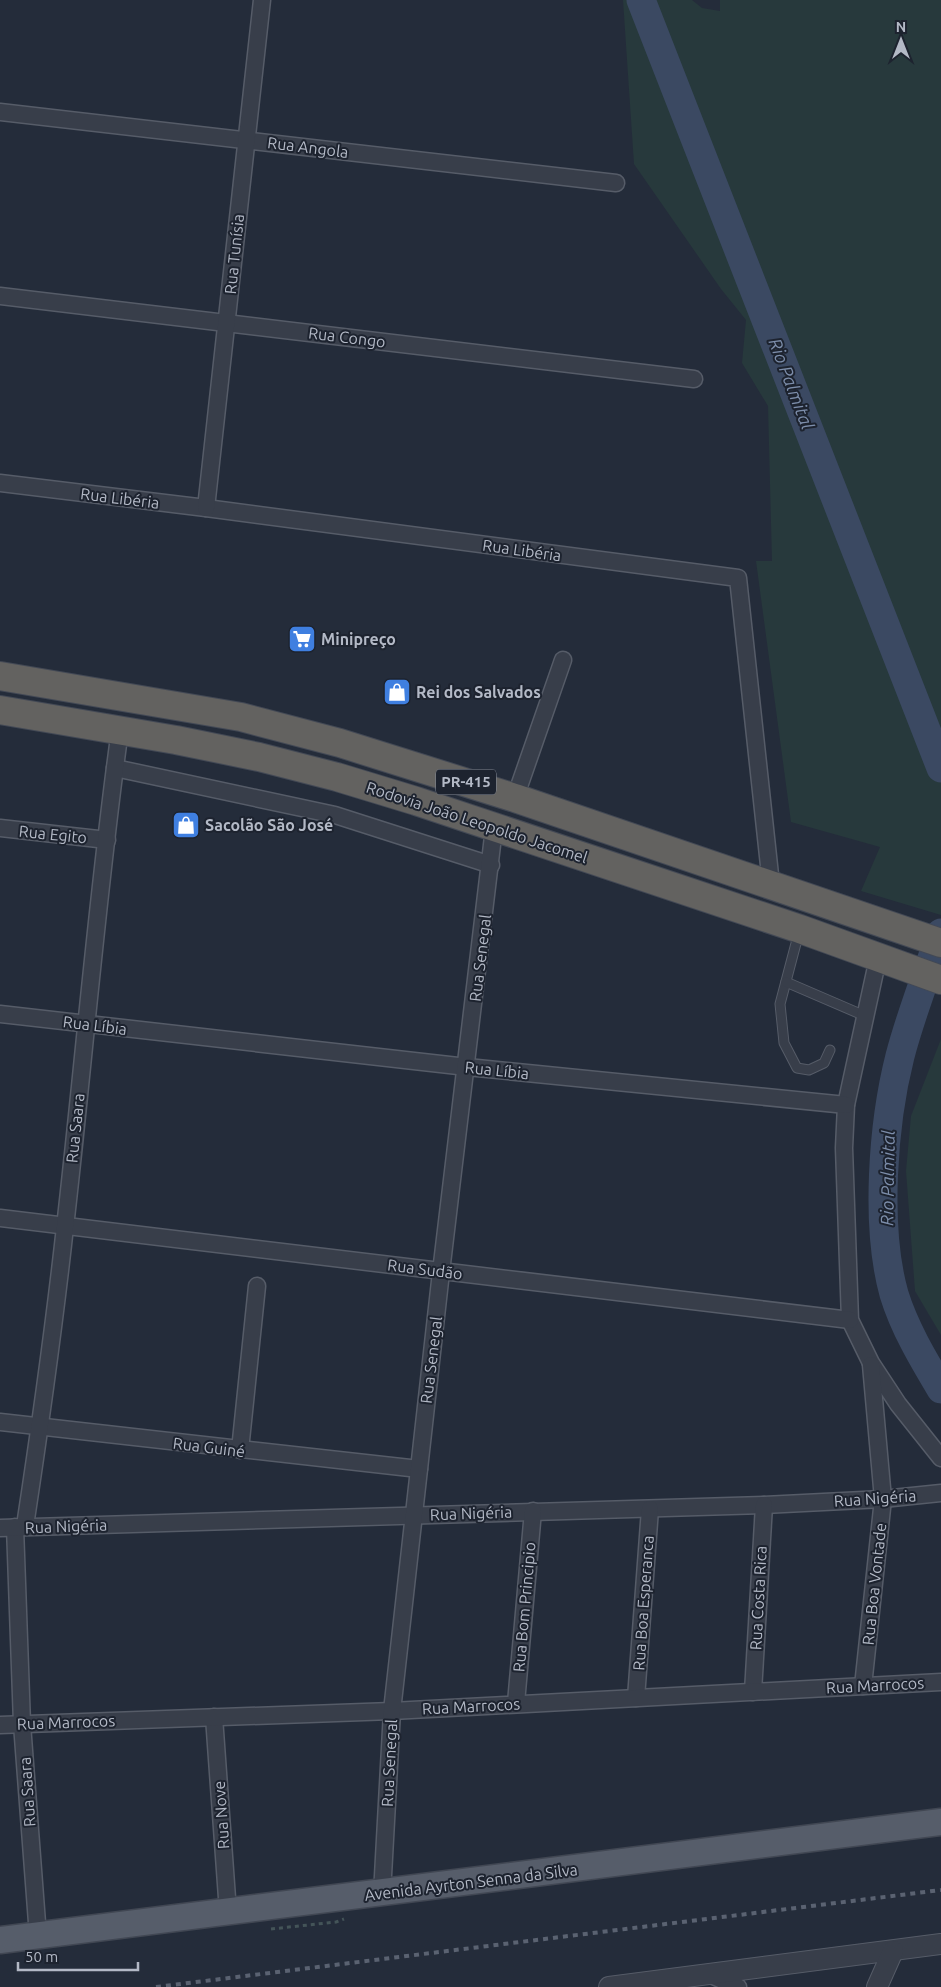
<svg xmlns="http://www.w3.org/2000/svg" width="941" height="1987" viewBox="0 0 941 1987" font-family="Ubuntu,sans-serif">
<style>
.green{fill:#27393c}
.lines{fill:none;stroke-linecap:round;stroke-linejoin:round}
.river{stroke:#3b4962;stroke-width:29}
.service-casing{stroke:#565c68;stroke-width:11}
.minor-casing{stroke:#565c68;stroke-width:19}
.tertiary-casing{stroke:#565c68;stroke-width:22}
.primary-casing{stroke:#414753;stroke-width:29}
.trunk-casing{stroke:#434955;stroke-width:30}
.path{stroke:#445458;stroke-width:3;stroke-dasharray:4 4;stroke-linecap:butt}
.service{stroke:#383e4a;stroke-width:9}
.minor{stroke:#383e4a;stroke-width:16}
.tertiary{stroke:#383e4a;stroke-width:20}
.primary{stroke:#565d6a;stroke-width:26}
.trunk{stroke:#636260;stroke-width:28}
.rail{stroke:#5a6271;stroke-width:4;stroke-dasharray:5 5;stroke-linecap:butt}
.labels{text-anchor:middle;stroke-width:4;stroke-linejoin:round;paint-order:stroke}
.shield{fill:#1d232f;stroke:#868c99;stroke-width:1}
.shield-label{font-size:15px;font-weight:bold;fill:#b3b9c6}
.street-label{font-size:16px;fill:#b3b9c6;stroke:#1d232f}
.poi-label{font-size:16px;font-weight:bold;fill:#b3b9c6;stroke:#1d232f;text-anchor:start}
.water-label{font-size:18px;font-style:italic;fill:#7d8eab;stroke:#1d232f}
</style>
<rect width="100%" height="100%" fill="#242c3a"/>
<g class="green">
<path d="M623 0H692L702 8 720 11V0H941V915L861 891 880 847 791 822 756 561H772L768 406 742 363 746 320 721 289 634 164Z"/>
<path d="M941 1039V1335L915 1291 906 1171 911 1116Z"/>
</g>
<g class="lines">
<g class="river">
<path d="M641 0 941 768"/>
<path d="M941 933C927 973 911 1014 900 1056 883 1123 875 1226 894 1294 904 1327 923 1359 941 1389"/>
</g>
<g class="service-casing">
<g id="service">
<path d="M799 932 780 1004 784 1043 797 1068 809 1070 824 1063 830 1050"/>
<path d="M786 982 865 1016"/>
</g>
</g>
<g class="minor-casing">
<g id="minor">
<path d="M0 112 616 183"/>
<path d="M0 296 694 379"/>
<path d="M0 483 206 508 738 578 771 884"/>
<path d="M206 508 262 0"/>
<path d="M115 768 335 815 491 865"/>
<path d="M515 798 563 660"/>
<path d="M0 828 107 840"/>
<path d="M878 958 846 1105 844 1148 850 1320 871 1363 898 1404 941 1458"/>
<path d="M0 1014 467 1067 846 1105"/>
<path d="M0 1218 850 1320"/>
<path d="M0 1422 419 1469"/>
<path d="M240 1450 257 1286"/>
<path d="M25 1526C40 1427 54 1327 65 1227 84 1061 97 895 120 730"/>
<path d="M15 1527 22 1724 38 1936"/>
<path d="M0 1528 764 1505 883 1499 941 1493"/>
<path d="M863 1686 883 1499 871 1365"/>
<path d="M753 1692 764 1505"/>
<path d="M636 1698 650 1509"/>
<path d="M516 1703 533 1511"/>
<path d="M214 1717 228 1912"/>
<path d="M0 1725 392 1711 941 1682"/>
<path d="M382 1894 392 1711 441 1272 494 828"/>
<path d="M709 1974 738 1987"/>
</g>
</g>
<g class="tertiary-casing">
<g id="tertiary">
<path d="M609 1987 941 1944"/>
<path d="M877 1987 893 1951"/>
</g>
</g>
<g class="primary-casing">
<path id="primary" d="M0 1940 941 1822"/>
</g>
<g class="trunk-casing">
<g id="trunk">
<path d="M0 676 241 717 340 743 515 798 941 943"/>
<path d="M0 710 176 740 259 757 337 777 416 801 800 929 941 980"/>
</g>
</g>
<path class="path" d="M271 1929 336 1922 344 1919"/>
<use href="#service" class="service"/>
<use href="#minor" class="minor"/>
<use href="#tertiary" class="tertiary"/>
<use href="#primary" class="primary"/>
<use href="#trunk" class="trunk"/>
<path class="rail" d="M156 1987 941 1890"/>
</g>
<defs>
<g id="supermarket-square" transform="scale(1.4375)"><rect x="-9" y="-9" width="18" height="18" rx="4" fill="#3f7fe0" stroke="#1d232f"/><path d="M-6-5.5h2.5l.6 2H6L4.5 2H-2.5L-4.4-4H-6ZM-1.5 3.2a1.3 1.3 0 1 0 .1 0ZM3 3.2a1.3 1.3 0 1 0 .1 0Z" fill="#fff"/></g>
<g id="shop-square" transform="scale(1.4375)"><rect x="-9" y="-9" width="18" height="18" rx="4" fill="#3f7fe0" stroke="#1d232f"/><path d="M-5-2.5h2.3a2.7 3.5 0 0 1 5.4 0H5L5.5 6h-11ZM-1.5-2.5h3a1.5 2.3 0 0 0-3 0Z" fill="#fff"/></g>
</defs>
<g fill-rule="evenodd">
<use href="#supermarket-square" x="302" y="639"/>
<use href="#shop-square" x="397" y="692"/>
<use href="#shop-square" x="186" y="825"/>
</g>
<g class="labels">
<rect class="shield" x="436" y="769.5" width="60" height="25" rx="4"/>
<g class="shield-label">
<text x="466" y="787">PR-415</text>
</g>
<g class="street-label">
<text transform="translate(308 147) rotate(7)" y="6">Rua Angola</text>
<text transform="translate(234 254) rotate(-84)" y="6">Rua Tunísia</text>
<text transform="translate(347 337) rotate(7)" y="6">Rua Congo</text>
<text transform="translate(120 498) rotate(7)" y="6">Rua Libéria</text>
<text transform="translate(522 550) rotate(8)" y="6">Rua Libéria</text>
<text transform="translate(477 822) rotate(18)" y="6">Rodovia João Leopoldo Jacomel</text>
<text transform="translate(53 834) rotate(6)" y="6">Rua Egito</text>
<text transform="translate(480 958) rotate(-83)" y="6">Rua Senegal</text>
<text transform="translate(95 1025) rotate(7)" y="6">Rua Líbia</text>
<text transform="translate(497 1070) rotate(6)" y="6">Rua Líbia</text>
<text transform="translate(75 1128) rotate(-84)" y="6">Rua Saara</text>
<text transform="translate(425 1269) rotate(7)" y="6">Rua Sudão</text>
<text transform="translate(431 1360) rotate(-83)" y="6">Rua Senegal</text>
<text transform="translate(209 1447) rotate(7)" y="6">Rua Guiné</text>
<text transform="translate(875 1498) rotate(-4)" y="6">Rua Nigéria</text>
<text transform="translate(471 1513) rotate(-2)" y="6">Rua Nigéria</text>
<text transform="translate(66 1526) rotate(-2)" y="6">Rua Nigéria</text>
<text transform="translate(874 1584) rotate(-84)" y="6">Rua Boa Vontade</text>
<text transform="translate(758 1598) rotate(-87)" y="6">Rua Costa Rica</text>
<text transform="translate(643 1603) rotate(-86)" y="6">Rua Boa Esperanca</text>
<text transform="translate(524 1607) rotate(-85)" y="6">Rua Bom Principio</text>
<text transform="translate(875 1685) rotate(-3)" y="6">Rua Marrocos</text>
<text transform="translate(471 1706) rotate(-3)" y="6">Rua Marrocos</text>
<text transform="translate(66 1722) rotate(-2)" y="6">Rua Marrocos</text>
<text transform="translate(389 1763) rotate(-87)" y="6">Rua Senegal</text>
<text transform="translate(27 1792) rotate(-94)" y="6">Rua Saara</text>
<text transform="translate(221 1815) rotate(-94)" y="6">Rua Nove</text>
<text transform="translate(471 1882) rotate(-7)" y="6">Avenida Ayrton Senna da Silva</text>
</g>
<g class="poi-label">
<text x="321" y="645">Minipreço</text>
<text x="416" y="698">Rei dos Salvados</text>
<text x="205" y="831">Sacolão São José</text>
</g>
<g class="water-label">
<text transform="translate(791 384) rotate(69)" y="6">Rio Palmital</text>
<text transform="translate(888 1178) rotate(-89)" y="6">Rio Palmital</text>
</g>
</g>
<g transform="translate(901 40)" stroke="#1d232f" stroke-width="4" paint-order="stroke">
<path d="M0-4L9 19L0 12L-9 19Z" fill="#b3b9c6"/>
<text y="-8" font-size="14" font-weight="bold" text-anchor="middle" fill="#b3b9c6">N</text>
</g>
<path d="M18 1962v8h120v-8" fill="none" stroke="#b3b9c6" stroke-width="2.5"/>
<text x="25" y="1962" font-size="15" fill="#b3b9c6" stroke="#1d232f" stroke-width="4" paint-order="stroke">50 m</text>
</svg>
